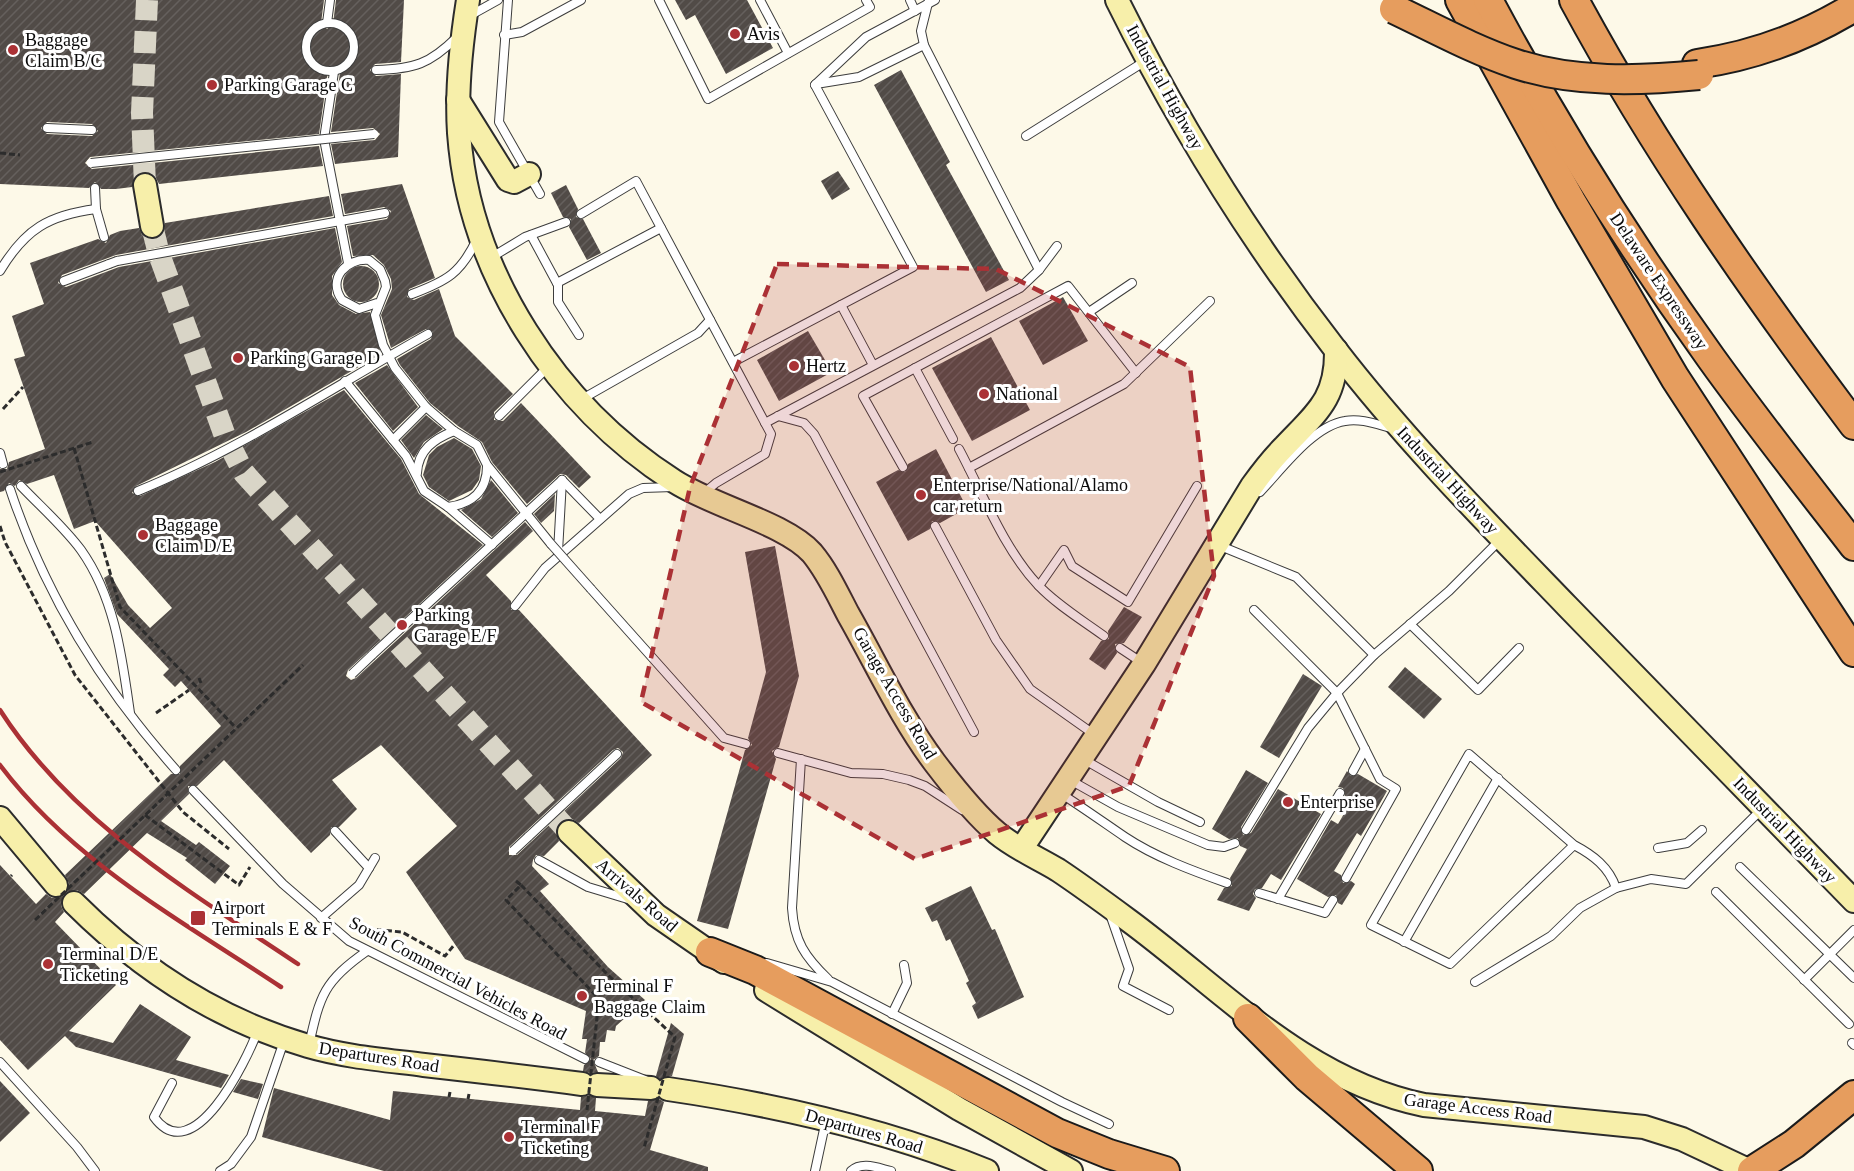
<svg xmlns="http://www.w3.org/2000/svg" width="1854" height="1171" viewBox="0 0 1854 1171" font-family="'Times New Roman',serif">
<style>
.building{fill:url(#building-hatch);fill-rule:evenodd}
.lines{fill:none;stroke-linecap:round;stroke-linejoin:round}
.secondary-tunnel{stroke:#d9d5c7;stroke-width:22;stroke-dasharray:22 11;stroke-linecap:butt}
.lane-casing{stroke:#3d3d3d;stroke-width:10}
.secondary-casing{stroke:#2c2c2c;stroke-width:26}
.highway-casing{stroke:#1b1b1b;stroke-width:32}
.path{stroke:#2c2c2c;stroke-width:3;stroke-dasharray:6 3;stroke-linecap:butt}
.lane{stroke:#fff;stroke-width:8}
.secondary{stroke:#f7efaa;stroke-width:22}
.highway{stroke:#e69d5e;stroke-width:28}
.rail{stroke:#ab3135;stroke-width:4.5}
.lane-bridge-casing{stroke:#3d3d3d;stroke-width:10;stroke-linecap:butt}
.highway-bridge-casing{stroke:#1b1b1b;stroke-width:32;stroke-linecap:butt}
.path-bridge{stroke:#2c2c2c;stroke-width:3;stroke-dasharray:6 3;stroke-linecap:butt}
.lane-bridge{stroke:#fff;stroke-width:8}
.highway-bridge{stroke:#e69d5e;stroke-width:28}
.marked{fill:#ab3135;fill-opacity:0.2;stroke:#ab3135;stroke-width:4.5;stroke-dasharray:12 8;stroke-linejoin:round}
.poi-dot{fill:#ab3135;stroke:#fff;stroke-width:2}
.labels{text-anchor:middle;stroke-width:6;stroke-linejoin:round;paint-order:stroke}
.poi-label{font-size:18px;fill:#0a0a0a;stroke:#fff;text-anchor:start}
.street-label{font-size:18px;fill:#0a0a0a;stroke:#fff}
</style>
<defs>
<pattern id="building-hatch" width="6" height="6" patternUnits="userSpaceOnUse" patternTransform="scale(1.5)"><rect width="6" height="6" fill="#514b47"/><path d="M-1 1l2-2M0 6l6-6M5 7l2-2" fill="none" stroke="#65605d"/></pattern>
</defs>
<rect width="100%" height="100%" fill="#fdf9e8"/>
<g class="building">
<path d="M0 0H324L321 23 327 29 333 24 336 0H404L401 62 375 64 370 70 376 76 401 74 398 157 335 164 331 144 375 140 380 134 373 128 331 132 340 73 334 66 328 71 319 134 90 157 85 163 92 169 319 146 323 166 159 184 155 176 143 172 136 175 132 187 116 189H101L95 182 89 188 0 184ZM47 122 92 124 98 131 92 136 47 134 41 128Z"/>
<path d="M675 0H747L773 48 726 74 695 15 686 20Z"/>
<path d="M901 70 950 162 946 165 1009 280 986 292 874 85Z"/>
<path d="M838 171 850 189 832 200 821 181Z"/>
<path d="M402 184 435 278 409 289 407 297 414 300 439 289 455 336 513 394 494 412V420L503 421 521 403 591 477 579 488 566 475 560 474 527 504 492 462 482 442 458 426 430 403 400 365 397 359 431 339 433 332 426 329 391 348 381 315 392 289 391 279 384 265 373 255 353 256 347 226 387 219 391 211 384 207 345 214 341 194Z"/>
<path d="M566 185 578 209 576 217 583 219 601 253 587 260 569 227 571 219 563 217 551 193Z"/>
<path d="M329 196 333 216 116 255 62 275 58 283 66 287 119 267 335 228 342 262 332 276V295L339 305 356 314 370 312 381 354 246 432 136 486 132 493 140 496 215 462 344 390 401 459 419 494 483 545 348 670 346 676 351 680 356 678 525 522 533 531 486 575 511 601V610H519L652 755 579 823 572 819 560 822 556 829 559 841 544 856 536 855 533 860 532 866 549 884 540 891 608 967 645 1000 616 1026 615 1031 607 1030 605 1042H600L599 1056 593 1060 598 1072 590 1073 583 1071 584 1065 591 1059 585 1053 587 1039H582L586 1011 465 959 406 872 457 826 381 745 332 780 357 809 339 827H331L330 835 311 853 224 760 197 786H188L189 794 161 821 196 845 199 842 230 866 215 884 185 860 187 858 147 833 84 894 77 890 67 892 69 883 65 875 171 774H180V766L221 726 181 681 175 687 163 675 169 669 117 614 104 578 110 574 128 605 150 628 172 608 95 521 74 529 54 475 27 484 19 480 15 486 9 483 4 491 0 492V469H7L9 462 45 449 14 359 25 356 12 316 44 304 30 263 98 239 106 243 110 235 120 231 139 228 142 235 154 239 164 231 165 223ZM618 748 623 752 621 758 517 855H509V847L613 750Z"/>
<circle cx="361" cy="284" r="18"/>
<path d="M1063 297 1088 341 1043 365 1019 321Z"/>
<path d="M808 331 832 372 779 401 757 360Z"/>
<path d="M991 337 1030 410 972 441 932 368Z"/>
<path d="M387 365 418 407 393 431 355 383Z"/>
<path d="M426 415 443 429 424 442 414 458 401 440Z"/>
<path d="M454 438 472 449 481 466 479 480 472 490 449 501 429 487 423 475 429 455 437 447Z"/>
<path d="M936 449 967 508 940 523 932 521 930 529 908 541 876 482 898 470 905 472 908 464Z"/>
<path d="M491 480 518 513 492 537 461 510 481 499Z"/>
<path d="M555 494 554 511 541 523 534 514Z"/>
<path d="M775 546 799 676 779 747 772 751 776 759 728 929 697 921 745 750 752 745 748 738 766 672 745 552Z"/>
<path d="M1124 607 1142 617 1124 643 1115 644 1117 653 1105 670 1089 659 1101 641 1109 639 1108 631Z"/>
<path d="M1405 667 1442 699 1424 719 1388 687Z"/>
<path d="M1303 674 1322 686 1279 758 1260 747Z"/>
<path d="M1246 770 1268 783 1241 827 1243 835 1251 833 1278 789 1321 814 1281 880 1271 874 1262 888 1255 889 1253 894 1256 898 1249 911 1217 900 1224 888 1232 886 1230 878 1247 849 1240 846 1238 838 1229 839 1212 829Z"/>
<path d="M1347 771 1351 776 1358 774 1387 791 1361 836 1357 833 1334 871 1341 875 1343 883 1351 881 1355 884 1342 905 1338 903 1336 895 1328 897 1297 879 1331 820 1338 824 1352 800 1345 796 1343 788 1338 787Z"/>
<path d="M0 865 36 904 46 894 52 898 63 896 61 906 64 912 55 922 116 985 69 1031 113 1043 140 1004 191 1037 176 1060 229 1075 221 1088 76 1047 65 1036 28 1070 0 1040Z"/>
<path d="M971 886 992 930 995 929 1024 997 978 1019 972 1006 976 1003 966 983 969 981 950 939 946 941 937 920 932 922 925 908Z"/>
<path d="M671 1023 684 1034 672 1076 660 1079 656 1076Z"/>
<path d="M241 1079 263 1084 258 1099 233 1092Z"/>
<path d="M0 1081 30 1113 0 1142Z"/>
<path d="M274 1088 390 1120 393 1091 580 1110 581 1097 589 1095 596 1098 595 1111 645 1116 648 1101 659 1099 664 1102 650 1150 708 1167V1171H384L262 1137Z"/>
</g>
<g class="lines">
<g class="secondary-tunnel">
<path d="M145 185 142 113 147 0"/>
<path d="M152 226 159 254 225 436 244 473 569 832"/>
</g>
<g class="lane-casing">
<g id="lane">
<path d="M508 0 499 122 540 194"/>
<path d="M659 0 708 99 870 7 866 0"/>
<path d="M760 0 788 53"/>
<path d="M910 0 915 11"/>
<path d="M928 3 921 31 924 45 1039 270"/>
<path d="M471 15 498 0"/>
<circle cx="330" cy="47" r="24"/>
<path d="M327 23 330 0"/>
<path d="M504 35 522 32 581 0"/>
<path d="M376 70C414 69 430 64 457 37"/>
<path d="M334 72 324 139 348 263"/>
<path d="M816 84 859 77 924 45"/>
<path d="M815 85 866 37 935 0"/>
<path d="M47 128 92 130"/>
<path d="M1026 136 1147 60"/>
<path d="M95 188 96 209 104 237"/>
<path d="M581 214 636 181 771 434 765 454 716 483 704 493"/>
<path d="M531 235 558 285V302L579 335"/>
<path d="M492 257 525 237 566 222"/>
<path d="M117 261 385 213"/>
<path d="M0 271C25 229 49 215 96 209"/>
<path d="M64 281 109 264"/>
<path d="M557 283 661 228"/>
<path d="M412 294C447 281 461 273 477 239"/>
<path d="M377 303 359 309 342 300C327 279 346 258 369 260L380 269 385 281 386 287 375 315 383 345 395 368 426 407 454 431 477 445 487 465 551 544"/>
<path d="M841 305 873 365"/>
<path d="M1089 312 1132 283"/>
<path d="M733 362 913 267 815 85"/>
<path d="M915 368 953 439"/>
<path d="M345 381 406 456 424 491 448 507 492 545"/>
<path d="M582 399 698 333 710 320"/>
<path d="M499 416 548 367"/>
<path d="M778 416 804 423 814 434 974 732"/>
<path d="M765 423 1020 288 1039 270 1057 246"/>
<path d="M393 440 426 407"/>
<path d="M959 449C982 492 1004 549 1038 585 1057 605 1082 620 1104 636"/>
<path d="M0 453 3 464"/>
<path d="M903 467 863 396 1068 286 1136 373"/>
<path d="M969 468 1124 384 1210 301"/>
<path d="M417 473C418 450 434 439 454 431"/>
<path d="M562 480 600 519"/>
<path d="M21 486C41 507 64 527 81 550 115 598 122 657 130 713"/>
<path d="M10 489C45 595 102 687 176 770"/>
<path d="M138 491C239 450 333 387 428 334"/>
<path d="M1260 492C1282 469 1313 426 1345 421 1360 418 1376 424 1391 428"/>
<path d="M448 507C472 504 487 491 487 466"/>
<path d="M935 526 996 640 1030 689 1095 735"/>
<path d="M1218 545 1296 577 1374 655"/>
<path d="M558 552 562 480"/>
<path d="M1039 586 1064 550 1072 566 1128 602 1197 486"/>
<path d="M591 589 724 738 746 744"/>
<path d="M515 606 545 568 629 494 643 488 673 487"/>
<path d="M1254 610 1337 693 1380 779 1396 789 1346 878"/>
<path d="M1410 624 1478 690 1519 648"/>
<path d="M1120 648 1141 662"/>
<path d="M372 655 562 480"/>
<path d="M778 753 851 773 883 774 909 780 925 786 962 810"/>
<path d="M801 759 792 908C794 941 805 957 828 979"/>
<path d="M1083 759 1158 802 1200 822"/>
<path d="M1353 771 1365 749"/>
<path d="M1070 780 1118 807 1208 845 1224 847 1235 843"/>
<path d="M193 790 283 884 349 941 585 1059"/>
<path d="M1060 793C1082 807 1103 822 1125 837 1155 857 1193 871 1227 883"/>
<path d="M1246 830 1308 728 1337 693 1374 655 1449 591 1500 540"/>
<path d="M335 831 369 868"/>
<path d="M528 837 617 754"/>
<path d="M1574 845 1450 964 1371 925 1469 754 1574 845C1593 855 1609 867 1616 888"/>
<path d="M1658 848 1687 843 1702 830"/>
<path d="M539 860 588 887 631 900"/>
<path d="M1740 867 1854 978"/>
<path d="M1716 892 1849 1024"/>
<path d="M1259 893 1325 913 1333 900"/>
<path d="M1278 899 1340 793"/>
<path d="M1110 914 1129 969 1123 986 1169 1010"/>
<path d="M321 918 359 885 375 858"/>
<path d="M1404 942 1498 778"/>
<path d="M767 963 832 982 1062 1102 1109 1124"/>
<path d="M1804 980 1854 930"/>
<path d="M1475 982 1551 936 1580 908 1616 888 1651 879 1686 884 1762 809"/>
<path d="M892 1014 907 983 904 965"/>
<path d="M1852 1043 1854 1045"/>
<path d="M309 1045C320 995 324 981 367 951"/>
<path d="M0 1062 77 1147 95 1171"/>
<path d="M599 1062 645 1080"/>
<path d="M172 1083 154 1117C193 1171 246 1062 258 1030"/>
<path d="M220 1171 231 1164 251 1137 284 1041"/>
<path d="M815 1171 826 1120"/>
<path d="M851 1171C862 1161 878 1168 891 1171"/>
</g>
</g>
<g class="secondary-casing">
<g id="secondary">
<path d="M468 0C461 44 456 88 459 133 469 273 557 406 674 481 712 506 785 523 812 553 827 571 837 593 848 614 876 663 901 718 935 763 951 784 978 817 997 833 1015 848 1038 858 1058 870 1082 886 1105 903 1128 920 1223 990 1304 1080 1424 1105L1644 1127 1682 1139 1750 1171"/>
<path d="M1117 0C1178 123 1251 241 1335 349 1405 440 1487 523 1567 606 1663 704 1758 803 1854 901"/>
<path d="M458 100 508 180 514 182 529 174"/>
<path d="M145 185 152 226"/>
<path d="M0 818 56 885"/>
<path d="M569 832 656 915 724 962"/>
<path d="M1022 848 1144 664 1252 486C1262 472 1273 458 1285 446 1316 413 1337 399 1336 350"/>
<path d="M74 903C140 969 218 1020 308 1046 346 1057 385 1060 424 1065 477 1071 529 1077 582 1084"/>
<path d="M766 990 959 1109 1071 1171"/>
<path d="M597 1085 651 1088"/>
<path d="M668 1089C777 1105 885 1129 987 1171"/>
</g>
</g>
<g class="highway-casing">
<g id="highway">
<path d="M1460 0 1571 201 1675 378 1854 652"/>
<path d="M1488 0C1554 124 1629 244 1711 358 1757 422 1806 484 1854 546"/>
<path d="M1574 0C1655 150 1752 289 1854 425"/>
<path d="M1697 64C1754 56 1805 37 1854 7"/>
<path d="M710 952 755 970 1057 1133 1109 1154 1165 1171"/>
<path d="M1248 1018 1307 1077 1418 1171"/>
<path d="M1752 1171 1794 1144 1854 1095"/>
</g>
</g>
<g class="path">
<path d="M0 153 20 155"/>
<path d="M3 409 23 387"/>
<path d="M0 526 5 542 75 675 183 812 229 849"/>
<path d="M199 678 201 683"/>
<path d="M156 713 189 690"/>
<path d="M145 815 239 885 250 867"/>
<path d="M11 876 12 875"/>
<path d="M368 929 402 932 445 956 455 944"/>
<path d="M449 1097 450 1092"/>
<path d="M468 1099 469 1094"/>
</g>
<use href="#lane" class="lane"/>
<use href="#secondary" class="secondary"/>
<use href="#highway" class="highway"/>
<g class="rail">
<path d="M0 710C72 822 189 891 298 964"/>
<path d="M0 765C72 861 183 922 281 987"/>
</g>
<g class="lane-bridge-casing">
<g id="lane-bridge">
<path d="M91 163 374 134"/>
<path d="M109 264 117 261"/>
<path d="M551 544 591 589"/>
<path d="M352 674 372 655"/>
<path d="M513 851 528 837"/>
</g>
</g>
<g class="highway-bridge-casing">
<path id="highway-bridge" d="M1394 9C1434 28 1474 50 1516 64 1574 83 1639 81 1699 75"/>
</g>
<g class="path-bridge">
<path d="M74 448 120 607 236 728"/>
<path d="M0 472 93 442"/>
<path d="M516 881 521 885 506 900 599 999 587 1110"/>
<path d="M521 885 609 976 675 1037 644 1148"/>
<path d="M35 920 303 665"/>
</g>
<use href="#lane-bridge" class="lane-bridge"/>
<use href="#highway-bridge" class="highway-bridge"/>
</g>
<path class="marked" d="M777 264 996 269 1190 367 1214 576 1129 786 915 859 641 702 690 487Z"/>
<g class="poi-dot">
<circle cx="735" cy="34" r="6"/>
<circle cx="13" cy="50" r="6"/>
<circle cx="212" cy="85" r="6"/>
<circle cx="238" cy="358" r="6"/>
<circle cx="794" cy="366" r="6"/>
<circle cx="984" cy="394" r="6"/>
<circle cx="921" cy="495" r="6"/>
<circle cx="143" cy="535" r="6"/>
<circle cx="402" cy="625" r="6"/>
<circle cx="1288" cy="802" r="6"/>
<rect x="190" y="910" width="16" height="16" rx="3"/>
<circle cx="48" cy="964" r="6"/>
<circle cx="582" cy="996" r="6"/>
<circle cx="509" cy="1137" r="6"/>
</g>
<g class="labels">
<g class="poi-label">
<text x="747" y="40">Avis</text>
<text x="25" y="46">Baggage<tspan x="25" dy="21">Claim B/C</tspan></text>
<text x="224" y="91">Parking Garage C</text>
<text x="250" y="364">Parking Garage D</text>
<text x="806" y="372">Hertz</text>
<text x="996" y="400">National</text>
<text x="933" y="491">Enterprise/National/Alamo<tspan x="933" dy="21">car return</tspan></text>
<text x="155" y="531">Baggage<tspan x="155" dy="21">Claim D/E</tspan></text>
<text x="414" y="621">Parking<tspan x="414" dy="21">Garage E/F</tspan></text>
<text x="1300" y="808">Enterprise</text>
<text x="212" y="914">Airport<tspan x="212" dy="21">Terminals E &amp; F</tspan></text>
<text x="60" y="960">Terminal D/E<tspan x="60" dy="21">Ticketing</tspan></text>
<text x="594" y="992">Terminal F<tspan x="594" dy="21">Baggage Claim</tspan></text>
<text x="521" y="1133">Terminal F<tspan x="521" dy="21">Ticketing</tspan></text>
</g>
<g class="street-label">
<text transform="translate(1165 87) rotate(61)" y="6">Industrial Highway</text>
<text transform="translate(1659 281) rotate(56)" y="6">Delaware Expressway</text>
<text transform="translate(1448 480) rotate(47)" y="6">Industrial Highway</text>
<text transform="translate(895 693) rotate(60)" y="6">Garage Access Road</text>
<text transform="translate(1785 830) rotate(46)" y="6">Industrial Highway</text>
<text transform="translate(637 895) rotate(41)" y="6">Arrivals Road</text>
<text transform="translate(458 978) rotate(28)" y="6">South Commercial Vehicles Road</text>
<text transform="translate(379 1057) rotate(9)" y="6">Departures Road</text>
<text transform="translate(1478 1108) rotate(7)" y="6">Garage Access Road</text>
<text transform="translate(864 1131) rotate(16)" y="6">Departures Road</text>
</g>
</g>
</svg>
